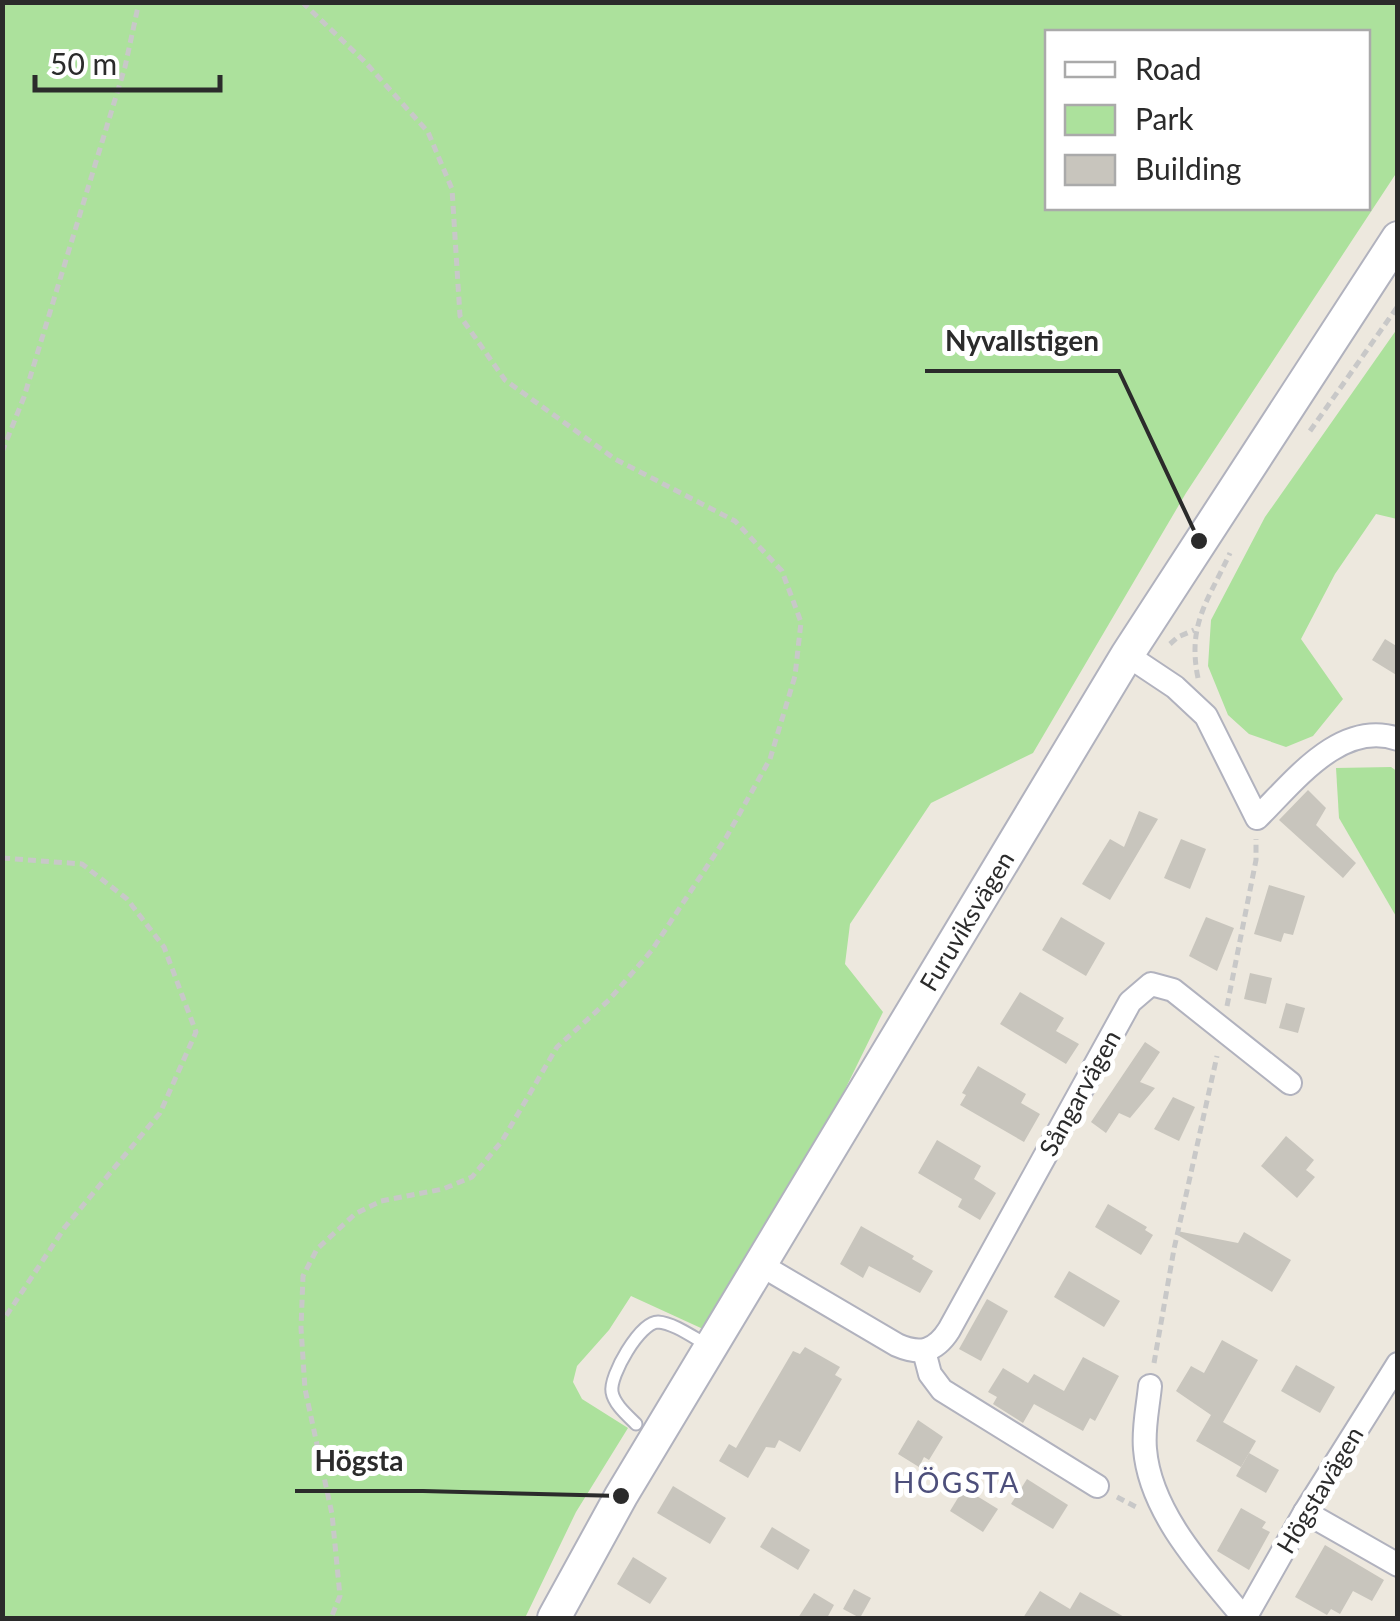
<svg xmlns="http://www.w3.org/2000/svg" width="1400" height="1621" viewBox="0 0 1400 1621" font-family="Lato,sans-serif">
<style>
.green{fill:#ace19c;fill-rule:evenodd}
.building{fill:#c8c5bd}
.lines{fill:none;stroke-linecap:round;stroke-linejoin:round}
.lane-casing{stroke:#b1b2be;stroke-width:15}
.street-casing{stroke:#b1b2be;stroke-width:26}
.secondary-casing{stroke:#b1b2be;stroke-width:36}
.path{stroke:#c8c8c8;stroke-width:5;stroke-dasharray:8 5;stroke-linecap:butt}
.lane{stroke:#fff;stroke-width:11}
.street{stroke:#fff;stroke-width:22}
.secondary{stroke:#fff;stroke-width:32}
.labels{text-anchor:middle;stroke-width:10;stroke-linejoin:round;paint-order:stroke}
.street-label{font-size:25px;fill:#2b2b2b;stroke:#fff}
.neighbourhood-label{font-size:28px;letter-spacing:2.5px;fill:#4d4f7b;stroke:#fff}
.leader{fill:none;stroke:#2b2b2b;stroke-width:4}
.callout-dot{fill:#2b2b2b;stroke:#fff;stroke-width:4}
.callout-label{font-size:28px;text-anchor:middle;font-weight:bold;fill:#2b2b2b;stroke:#fff;stroke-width:10;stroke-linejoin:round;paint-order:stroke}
</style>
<rect width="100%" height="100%" fill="#ede8de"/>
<g class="green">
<path d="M3 3H1397V172L1186 493 1033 753 931 803 850 924 845 964 883 1012 833 1114 703 1329 631 1296 609 1330 577 1366 573 1382 582 1399 628 1428 576 1512 525 1618H3ZM1048 32H1368V208H1048Z"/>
<path d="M1397 329V519L1376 514 1335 574 1301 639 1343 699 1313 736 1286 747 1249 734 1228 715 1208 666 1211 620 1265 517Z"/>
<path d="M1391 767 1398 772 1397 918 1339 818 1336 768Z"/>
</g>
<g class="building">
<path d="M1385 639 1398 647V676L1372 660Z"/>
<path d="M1308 790 1326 808 1316 825 1356 863 1343 878 1279 820Z"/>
<path d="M1139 811 1158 819 1110 900 1082 884 1110 839 1124 847Z"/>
<path d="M1181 839 1206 849 1190 889 1164 878Z"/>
<path d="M1269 885 1305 896 1293 935 1284 933 1281 942 1254 934Z"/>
<path d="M1061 917 1105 943 1086 976 1042 950Z"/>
<path d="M1206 917 1234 928 1217 971 1189 956Z"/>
<path d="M1250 973 1272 978 1266 1004 1244 999Z"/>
<path d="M1020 992 1064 1018 1056 1031 1079 1044 1066 1064 1000 1024Z"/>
<path d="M1286 1003 1305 1008 1298 1033 1279 1028Z"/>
<path d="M1145 1042 1160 1052 1140 1082 1155 1088 1130 1118 1119 1113 1106 1133 1091 1122Z"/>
<path d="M978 1066 1026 1094 1021 1103 1040 1114 1024 1142 960 1105 966 1095 962 1093Z"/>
<path d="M1173 1097 1195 1107 1179 1141 1154 1129Z"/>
<path d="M1286 1136 1314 1160 1306 1170 1315 1177 1297 1198 1261 1166Z"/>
<path d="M937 1140 981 1166 974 1179 996 1193 980 1220 958 1207 962 1199 918 1173Z"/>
<path d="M1108 1204 1147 1227 1145 1230 1153 1235 1141 1255 1095 1227Z"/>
<path d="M861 1226 914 1256 912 1259 933 1271 920 1293 869 1266 863 1278 840 1264Z"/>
<path d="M1177 1231 1238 1243 1244 1232 1291 1260 1272 1292 1176 1234Z"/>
<path d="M1069 1271 1120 1301 1104 1327 1054 1297Z"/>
<path d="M987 1299 1008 1311 981 1361 959 1349Z"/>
<path d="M1222 1340 1258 1360 1223 1422 1256 1441 1241 1467 1196 1441 1211 1415 1176 1391 1191 1366 1204 1373Z"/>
<path d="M805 1347 840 1367 835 1375 842 1379 800 1452 779 1440 775 1448 766 1447 748 1478 719 1461 729 1444 736 1448 793 1351 800 1354Z"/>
<path d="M1083 1357 1119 1376 1095 1421 1090 1418 1083 1431 1034 1404 1023 1423 993 1404 997 1397 988 1392 1003 1368 1028 1383 1034 1374 1064 1391Z"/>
<path d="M1296 1365 1335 1387 1320 1413 1281 1391Z"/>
<path d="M918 1420 943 1437 929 1460 924 1457 919 1467 898 1454Z"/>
<path d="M1249 1453 1279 1470 1266 1493 1236 1476Z"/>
<path d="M1027 1479 1068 1505 1053 1529 1011 1504Z"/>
<path d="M673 1486 726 1518 710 1544 657 1513Z"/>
<path d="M964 1488 998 1509 983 1532 950 1511Z"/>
<path d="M1241 1508 1266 1522 1262 1528 1270 1532 1249 1570 1217 1551Z"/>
<path d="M772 1527 810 1550 798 1570 760 1547Z"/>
<path d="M1325 1545 1384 1580 1372 1601 1353 1591 1340 1614 1331 1609 1327 1615 1295 1597Z"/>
<path d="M633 1557 667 1578 650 1604 617 1584Z"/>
<path d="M854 1589 871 1598 860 1618 843 1609Z"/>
<path d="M1040 1591 1070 1609 1080 1592 1126 1618H1023Z"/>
<path d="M814 1593 834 1605 827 1618H798Z"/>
</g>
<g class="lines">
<g class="lane-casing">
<path id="lane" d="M636 1424C627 1415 614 1404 612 1392 609 1376 640 1322 658 1322 674 1323 694 1338 709 1346"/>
</g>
<g class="street-casing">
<g id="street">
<path d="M1127 655 1175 687 1206 716 1257 818C1293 783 1340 719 1398 739"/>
<path d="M761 1265 897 1345C920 1355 935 1352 949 1330L1130 1002 1151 984 1173 990 1290 1083"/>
<path d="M924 1351 930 1374 942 1390 1097 1486"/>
<path d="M1150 1386C1148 1407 1143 1428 1145 1449 1150 1513 1205 1571 1244 1618"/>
<path d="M1305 1512 1398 1565"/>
<path d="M1245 1618 1305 1512 1398 1364"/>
</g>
</g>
<g class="secondary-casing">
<g id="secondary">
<path id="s1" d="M554 1618 621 1496 1127 655 1398 238"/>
</g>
</g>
<g class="path">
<path d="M302 2 365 62 428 132 452 189 460 316 505 380 615 459 735 521 782 571 801 622 795 676 770 759 727 836 652 950 609 1000 557 1047 502 1141 472 1177 443 1189 381 1201 355 1214 317 1249 303 1276 301 1328 305 1389 332 1514 340 1596 331 1618"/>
<path d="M1310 431 1398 306"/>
<path d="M2 452 24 397 125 67 139 2"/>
<path d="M1170 644 1178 637 1194 630"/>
<path d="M1198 678C1187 624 1208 601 1230 553"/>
<path d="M2 858 82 864 127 899 164 947 196 1032 160 1113 65 1227 2 1322"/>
<path d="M1227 1006 1256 860V839"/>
<path d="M1154 1363 1174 1249 1217 1056"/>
<path d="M1117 1497 1138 1508"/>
</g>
<use href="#lane" class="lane"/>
<use href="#street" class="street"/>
<use href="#secondary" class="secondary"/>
</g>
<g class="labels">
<g class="street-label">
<text dy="9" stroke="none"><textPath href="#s1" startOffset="810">Furuviksvägen</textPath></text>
<text transform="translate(1080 1093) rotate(-61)" y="9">Sångarvägen</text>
<text transform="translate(1320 1490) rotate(-59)" y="9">Högstavägen</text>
</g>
<g class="neighbourhood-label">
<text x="957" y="1493">HÖGSTA</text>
</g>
</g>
<path class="leader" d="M1199 541L1119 371H925M621 1496L423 1491H295"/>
<g class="callout-dot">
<circle cx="1199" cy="541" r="10"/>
<circle cx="621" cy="1496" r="10"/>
</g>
<g class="callout-label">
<text x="1022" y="351">Nyvallstigen</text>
<text x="359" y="1471">Högsta</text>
</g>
<rect width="1400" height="1621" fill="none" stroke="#2b2b2b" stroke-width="10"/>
<rect x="1045" y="30" width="325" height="180" fill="#ffffff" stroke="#aaaaaa" stroke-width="2.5"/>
<rect x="1065" y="62" width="50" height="15" fill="#ffffff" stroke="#aaaaaa" stroke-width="2.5"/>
<text x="1135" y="80" font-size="30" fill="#2b2b2b">Road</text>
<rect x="1065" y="105" width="50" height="30" fill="#ace19c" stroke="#aaaaaa" stroke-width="2.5"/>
<text x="1135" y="130" font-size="30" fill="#2b2b2b">Park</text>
<rect x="1065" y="155" width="50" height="30" fill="#c8c5bd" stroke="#aaaaaa" stroke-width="2.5"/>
<text x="1135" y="180" font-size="30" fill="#2b2b2b">Building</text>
<path d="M35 75v15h185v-15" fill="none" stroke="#2b2b2b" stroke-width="5"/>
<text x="50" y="75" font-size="30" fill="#2b2b2b" stroke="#ffffff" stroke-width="8" paint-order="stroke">50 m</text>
</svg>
